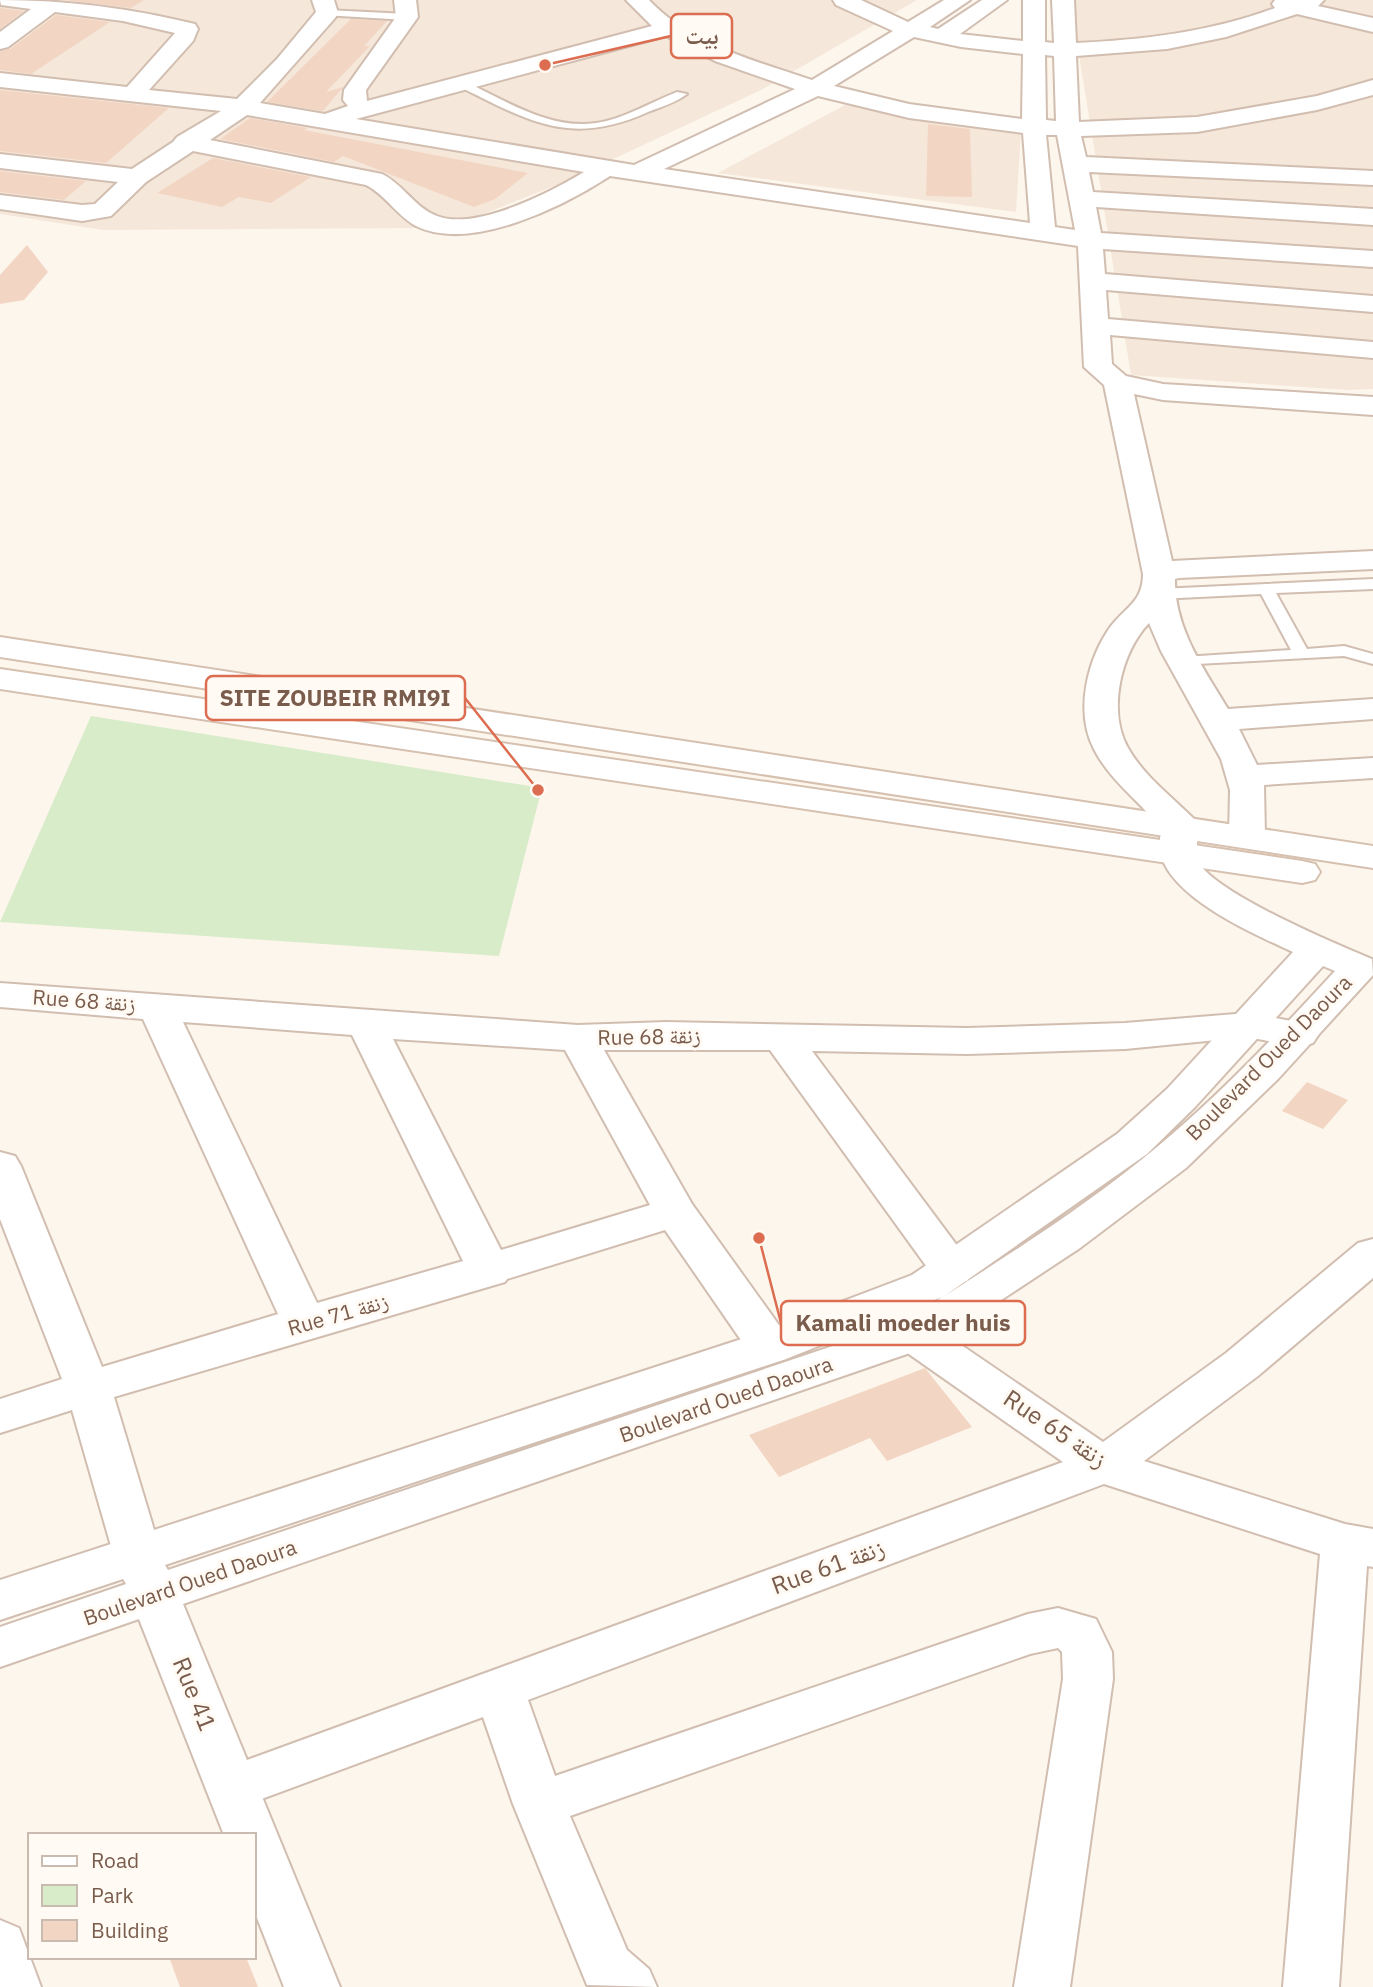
<svg xmlns="http://www.w3.org/2000/svg" width="1373" height="1987" viewBox="0 0 1373 1987" font-family="'IBM Plex Sans','Noto Naskh Arabic',sans-serif">
<style>
.residential{fill:#f5e8da}
.green{fill:#d8ecc9}
.building{fill:#f3d5c3}
.lines{fill:none;stroke-linecap:round;stroke-linejoin:round}
.service-casing{stroke:#d1beb0;stroke-width:4}
.minor-casing{stroke:#d1beb0;stroke-width:4}
.tertiary-casing{stroke:#d1beb0;stroke-width:4}
.secondary-casing{stroke:#d6c0b0;stroke-width:4}
.service{fill:#fff;fill-rule:evenodd}
.minor{fill:#fff;fill-rule:evenodd}
.tertiary{fill:#fff;fill-rule:evenodd}
.secondary{fill:#fff;fill-rule:evenodd}
.labels{text-anchor:middle;stroke-width:6;stroke-linejoin:round;paint-order:stroke}
.street-label{font-size:21px;fill:#7a5c4d;stroke:#fffaf3}
.near-street-label{font-size:24px;fill:#7a5c4d;stroke:#fffaf3}
.leader{fill:none;stroke:#dc6d51;stroke-width:2.5}
.callout-dot{fill:#dc6d51;stroke:#fffaf3;stroke-width:2.5}
.callout{fill:#fffaf3;stroke:#dc6d51;stroke-width:2.5}
.callout-label{font-size:23px;text-anchor:middle;font-weight:bold;fill:#7a5c4d}
</style>
<rect width="100%" height="100%" fill="#fdf6ec"/>
<g class="residential">
<path d="M0 0H917L761 90 564 182 476 217 418 228 103 230 0 214Z"/>
<path d="M1070 0H1373V389L1347 390 1131 375Z"/>
<path d="M845 105 1021 131 1016 212 718 173Z"/>
</g>
<path class="green" d="M91 716 542 788 499 956 0 922Z"/>
<g class="building">
<path d="M64 0H144L131 8Z"/>
<path d="M0 7 1 8 24 11 0 29Z"/>
<path d="M56 15 110 22 31 74 0 70V51L10 49Z"/>
<path d="M351 19 387 21 364 46H370L326 92 343 87 323 111 267 102Z"/>
<path d="M0 90 169 108 106 163 0 151Z"/>
<path d="M250 118 307 128 304 130 528 173 495 199 474 207 343 156 334 162 220 139Z"/>
<path d="M928 124 970 129 972 197 926 196Z"/>
<path d="M213 158 311 177 271 203 239 197 222 207 157 193Z"/>
<path d="M0 171 86 181 64 200 0 192Z"/>
<path d="M27 245 48 272 24 300 0 304V275Z"/>
<path d="M1307 1082 1348 1100 1323 1129 1282 1111Z"/>
<path d="M925 1368 972 1427 887 1461 870 1438 779 1477 749 1435Z"/>
<path d="M169 1957H246L258 1987H180Z"/>
</g>
<g class="lines">
<g class="service-casing">
<g id="service">
<path d="M327 10 407 14 412 17 407 20 323 15 322 13Z"/>
<path d="M456 81H464C504 100 550 130 596 123 624 119 651 102 677 92L687 94C677 102 661 107 648 112 568 148 528 120 456 85Z"/>
<path d="M1373 579V589L1276 593 1307 649 1344 646 1373 654V664L1344 656 1178 665 1176 662 1184 657 1291 650 1261 594 1159 599 1151 594 1159 589Z"/>
</g>
</g>
<g class="minor-casing">
<g id="minor">
<path d="M0 0C67 0 130 8 195 24L198 29 193 41 149 90 237 99 277 59 316 12 312 0H334L338 13 335 18 260 103 325 114 348 106 343 100 344 90 396 17 394 0H416L418 17 366 90 367 101 652 26 626 0H649C691 45 756 61 812 80L893 31 836 5 833 0H861L908 22 944 0H970L930 27 938 29 982 0H1007L960 34 1023 41V0H1045V42L1054 43 1052 0H1074L1076 43C1143 40 1211 32 1275 8L1272 4 1275 0H1324L1318 6 1373 18V32L1297 14 1226 37 1167 49 1076 56 1079 122 1197 117 1317 96 1373 80V95L1317 110 1197 132 1081 136 1086 157 1373 171V185L1089 172 1093 192 1373 209V225L1096 207 1101 233 1373 251V267L1103 249 1105 274 1373 296V312L1106 290 1108 319 1373 342V358L1110 335 1112 364 1126 376 1163 384 1373 397V415L1163 400 1134 394 1172 561 1373 551V569L1179 578 1175 579C1174 628 1204 669 1228 709L1373 699V719L1239 729 1257 765 1373 758V778L1264 785 1265 837 1260 845 1247 848 1234 845 1229 837 1230 790 1221 759 1161 651 1149 623C1121 652 1107 711 1128 748 1143 775 1172 797 1194 819L1199 827 1194 835C1168 841 1158 824 1142 807 1124 789 1105 771 1094 749 1074 711 1088 658 1111 626 1127 606 1143 601 1143 574L1104 385 1084 367 1078 246 610 176C564 206 471 253 416 226 397 216 386 195 366 185L193 151 146 182 111 216 82 221 0 209V195L82 205 95 204 118 182 0 168V154L132 169 173 142 177 137 221 111 0 87V73L127 87 175 33 123 21 55 12 8 47 0 49V32L31 9 1 5ZM666 36 715 61 795 89 634 165 356 119ZM914 37 961 47 1023 54 1022 119 909 104 834 86ZM1045 55 1054 56 1056 121 1046 120ZM818 96 909 118 1023 133 1030 223 664 169ZM247 115 584 172C551 192 476 231 437 216 415 208 403 184 382 174L210 140ZM1046 135H1057L1075 230 1055 227Z"/>
<path d="M0 983 578 1025 666 1022 967 1028 1125 1023 1248 1013 1313 1025 1319 1034 1313 1043 1299 1047 1248 1037 1125 1049 967 1054 812 1051 967 1259 974 1270 967 1281 952 1285 937 1281 770 1050H604L692 1204 786 1335 792 1347 786 1359 770 1363 754 1359 665 1230 507 1279 505 1282 114 1397 161 1553 154 1566 137 1572 120 1566 113 1553 72 1410 0 1433V1399L62 1379 0 1219V1152L15 1156 21 1166 102 1367 278 1314 143 1019 0 1007ZM183 1022 352 1035 463 1261 317 1303ZM393 1039 565 1050 650 1205 501 1250Z"/>
<path d="M1373 1239V1278L1258 1376 1144 1461 1345 1524 1373 1529V1567L1367 1566 1339 1987H1283L1320 1554 1104 1484 528 1700 555 1776 1028 1614 1058 1608 1096 1619 1112 1652 1113 1679 1070 1987H1014L1063 1679 1062 1652 1058 1648 1030 1654 570 1816 627 1950 649 1969 657 1987 587 1985 513 1804 483 1717 232 1810 214 1804 206 1788 214 1772 1063 1462 859 1319 853 1308 859 1297 875 1292 891 1297 1103 1442 1226 1353 1358 1243Z"/>
<path d="M0 1920 19 1928 41 1987H0Z"/>
</g>
</g>
<g class="tertiary-casing">
<path id="tertiary" d="M1181 816 1194 819C1203 833 1191 852 1201 866 1225 897 1333 943 1372 959L1373 975 1278 1079 1186 1168 1080 1248 933 1345 183 1604 340 1987H284L254 1910V1835H224L139 1619 0 1667V1627L126 1584 123 1579 0 1620V1580L754 1335 912 1275 1117 1134 1167 1089 1293 952C1253 933 1126 881 1168 819ZM1323 966 1335 971C1278 1033 1221 1094 1157 1147 1090 1203 1016 1250 943 1297L1147 1154 1195 1107ZM942 1297 901 1323 168 1570 165 1565 786 1359Z"/>
</g>
<g class="secondary-casing">
<g id="secondary">
<path d="M0 637 1373 846V868L0 657Z"/>
<path d="M0 669 1302 861 1315 864 1320 872 1315 880 1302 883 0 689Z"/>
</g>
</g>
<use href="#service" class="service"/>
<use href="#minor" class="minor"/>
<use href="#tertiary" class="tertiary"/>
<use href="#secondary" class="secondary"/>
</g>
<g class="labels">
<g class="street-label">
<text transform="translate(84 1001) rotate(4)" y="7">Rue 68 زنقة</text>
<text transform="translate(649 1037) rotate(-1)" y="7">Rue 68 زنقة</text>
<text transform="translate(1269 1058) rotate(-45)" y="7">Boulevard Oued Daoura</text>
<text transform="translate(338 1315) rotate(-16)" y="7">Rue 71 زنقة</text>
<text transform="translate(726 1400) rotate(-19)" y="7">Boulevard Oued Daoura</text>
<text transform="translate(190 1583) rotate(-19)" y="7">Boulevard Oued Daoura</text>
</g>
<g class="near-street-label">
<text transform="translate(1055 1429) rotate(34)" y="8">Rue 65 زنقة</text>
<text transform="translate(828 1567) rotate(-20)" y="8">Rue 61 زنقة</text>
<text transform="translate(194 1694) rotate(68)" y="8">Rue 41</text>
</g>
</g>
<path class="leader" d="M545 65L671 36M538 790L465 698M759 1238L781 1323"/>
<g class="callout-dot">
<circle cx="545" cy="65" r="7"/>
<circle cx="538" cy="790" r="7"/>
<circle cx="759" cy="1238" r="7"/>
</g>
<g class="callout">
<rect x="671" y="14" width="61" height="44" rx="7"/>
<rect x="206" y="676" width="259" height="44" rx="7"/>
<rect x="781" y="1301" width="244" height="44" rx="7"/>
</g>
<g class="callout-label">
<text x="702" y="44">بيت</text>
<text x="335" y="706">SITE ZOUBEIR RMI9I</text>
<text x="903" y="1331">Kamali moeder huis</text>
</g>
<rect x="28" y="1833" width="228" height="126" fill="#fffaf3" stroke="#cabbb1" stroke-width="2"/>
<rect x="42" y="1856" width="35" height="10" fill="#ffffff" stroke="#cabbb1" stroke-width="2"/>
<text x="91" y="1868" font-size="21" fill="#7a5c4d">Road</text>
<rect x="42" y="1885" width="35" height="21" fill="#d8ecc9" stroke="#cabbb1" stroke-width="2"/>
<text x="91" y="1903" font-size="21" fill="#7a5c4d">Park</text>
<rect x="42" y="1920" width="35" height="21" fill="#f3d5c3" stroke="#cabbb1" stroke-width="2"/>
<text x="91" y="1938" font-size="21" fill="#7a5c4d">Building</text>
</svg>
